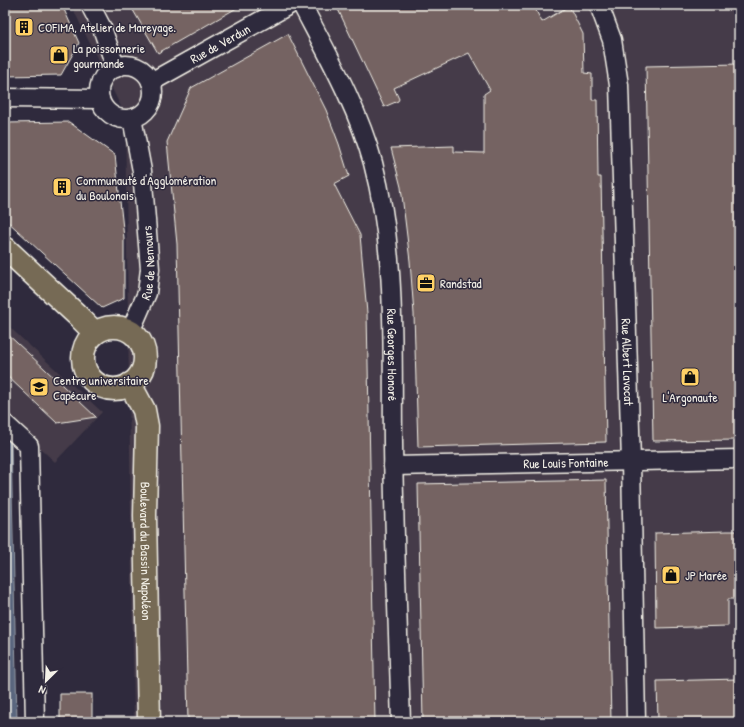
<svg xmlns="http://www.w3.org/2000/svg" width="744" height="727" viewBox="0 0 744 727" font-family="'Patrick Hand',sans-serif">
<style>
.built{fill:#443b48}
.water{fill:#5a667e;stroke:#989ea8}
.building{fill:#756462;stroke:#f4f1e8}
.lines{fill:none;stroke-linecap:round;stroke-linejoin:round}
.minor-casing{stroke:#f4f1e8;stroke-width:21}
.major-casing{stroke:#f4f1e8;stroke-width:25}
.minor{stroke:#2f2a3d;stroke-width:18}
.major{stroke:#766a54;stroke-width:22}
.labels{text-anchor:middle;stroke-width:3;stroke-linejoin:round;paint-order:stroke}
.poi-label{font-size:13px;fill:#f4f1e8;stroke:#2f2a3d;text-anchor:start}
.street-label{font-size:13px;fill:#f4f1e8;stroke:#2f2a3d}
</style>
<rect width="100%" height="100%" fill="#2f2a3d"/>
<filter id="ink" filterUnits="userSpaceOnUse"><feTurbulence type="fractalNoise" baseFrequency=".025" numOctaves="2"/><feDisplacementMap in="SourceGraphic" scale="8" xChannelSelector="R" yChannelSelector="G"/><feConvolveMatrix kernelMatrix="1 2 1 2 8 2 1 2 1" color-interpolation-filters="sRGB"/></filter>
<g filter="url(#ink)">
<g class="built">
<path d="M71 5H739V722H134L125 115Z"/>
<path d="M5 323 102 412 55 462 5 416Z"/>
</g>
<path class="water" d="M5 437 11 442 17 722H5Z"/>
<g class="building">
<path d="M5 5H62L79 43 61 75 5 76Z"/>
<path d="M130 5H242L158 53Z"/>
<path d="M336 5H533L542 22 569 6 583 34 584 73 592 74V100H597L598 177H601L606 442 418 447 414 314 410 261 401 187 391 148 454 146V152L484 153V94L490 90 469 53 394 88 399 99 398 101 384 107Z"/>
<path d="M288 34 326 110 339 144 349 176 334 184 360 235 367 313 375 722H188L177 244 167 142 191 88Z"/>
<path d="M739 64V440L653 441 646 66Z"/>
<path d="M69 122 115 155 124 238V298L102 308 5 219V123Z"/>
<path d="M5 332 29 354 96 417 57 423 5 374Z"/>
<path d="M606 480 611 722H423L418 484Z"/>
<path d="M727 531H739V599H728V626L656 628 655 533Z"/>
<path d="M739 679V722H658L657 681Z"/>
<rect x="60" y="694" width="32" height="28"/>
</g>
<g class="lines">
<g class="minor-casing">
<g id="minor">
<path d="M90 5 102 28 116 68"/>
<path id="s1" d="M302 5C328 55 358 108 373 163 397 254 392 349 393 442 394 535 398 629 401 722"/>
<path id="s2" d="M599 5 612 40 619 85 631 461 636 722"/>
<circle cx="126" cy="92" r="27"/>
<path id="s3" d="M151 82 289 5"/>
<path d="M5 98 100 99"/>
<path id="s4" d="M130 332 147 293 150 269 142 171 132 118"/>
<path d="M5 424 29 446 35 722"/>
<path id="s5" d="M393 466 739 459"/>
</g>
</g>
<g class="major-casing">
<g id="major">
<path d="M5 248 76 314 95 333"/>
<circle cx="114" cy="358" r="31"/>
<path id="s6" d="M130 384 144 410 147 426 145 515 149 722"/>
</g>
</g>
<use href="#minor" class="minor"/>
<use href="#major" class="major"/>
</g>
</g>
<defs>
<g id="building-square" transform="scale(1)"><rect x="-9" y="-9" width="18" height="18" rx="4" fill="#ffd166" stroke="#2f2a3d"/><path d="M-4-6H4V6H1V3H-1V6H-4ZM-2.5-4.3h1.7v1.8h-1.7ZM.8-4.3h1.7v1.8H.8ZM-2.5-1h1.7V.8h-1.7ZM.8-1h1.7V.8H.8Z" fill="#111"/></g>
<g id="shop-square" transform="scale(1)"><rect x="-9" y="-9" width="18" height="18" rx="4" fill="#ffd166" stroke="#2f2a3d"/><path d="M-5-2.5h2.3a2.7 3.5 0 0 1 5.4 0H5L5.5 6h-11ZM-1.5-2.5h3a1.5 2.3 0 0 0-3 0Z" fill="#111"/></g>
<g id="office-square" transform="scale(1)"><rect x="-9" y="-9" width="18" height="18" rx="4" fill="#ffd166" stroke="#2f2a3d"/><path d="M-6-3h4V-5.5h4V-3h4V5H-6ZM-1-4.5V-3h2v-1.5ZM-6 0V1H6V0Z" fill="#111"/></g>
<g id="university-square" transform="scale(1)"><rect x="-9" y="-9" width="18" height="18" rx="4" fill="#ffd166" stroke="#2f2a3d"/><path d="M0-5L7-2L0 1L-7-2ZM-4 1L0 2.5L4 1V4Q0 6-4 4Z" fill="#111"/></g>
</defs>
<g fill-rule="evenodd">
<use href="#building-square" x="24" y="27"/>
<use href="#shop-square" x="59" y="55"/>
<use href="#building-square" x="62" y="187"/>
<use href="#office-square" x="426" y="283"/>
<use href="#shop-square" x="690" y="377"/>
<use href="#university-square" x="39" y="387"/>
<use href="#shop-square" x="671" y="575"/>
</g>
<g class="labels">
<g class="poi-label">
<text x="38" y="32">COFIMA, Atelier de Mareyage.</text>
<text x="73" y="53">La poissonnerie<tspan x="73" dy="15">gourmande</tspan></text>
<text x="76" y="185">Communauté d'Agglomération<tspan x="76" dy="15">du Boulonais</tspan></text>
<text x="440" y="288">Randstad</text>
<text x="53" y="385">Centre universitaire<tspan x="53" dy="15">Capécure</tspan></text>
<text x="690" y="402" text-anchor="middle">L'Argonaute</text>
<text x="685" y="580">JP Marée</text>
</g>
<g class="street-label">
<text dy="5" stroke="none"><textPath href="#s3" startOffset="79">Rue de Verdun</textPath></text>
<text dy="5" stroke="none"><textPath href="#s4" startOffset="73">Rue de Nemours</textPath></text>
<text dy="5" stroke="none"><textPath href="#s1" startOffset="367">Rue Georges Honoré</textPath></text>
<text dy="5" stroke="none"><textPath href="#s2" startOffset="360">Rue Albert Lavocat</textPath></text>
<text dy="5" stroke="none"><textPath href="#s5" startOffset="173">Rue Louis Fontaine</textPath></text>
<text dy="5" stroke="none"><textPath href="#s6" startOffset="171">Boulevard du Bassin Napoléon</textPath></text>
</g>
</g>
<rect width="744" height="727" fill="none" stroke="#2f2a3d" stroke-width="20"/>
<rect x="10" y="10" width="724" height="707" fill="none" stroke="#f4f1e8" stroke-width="1.5" filter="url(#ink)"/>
<g transform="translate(46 681) rotate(204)" stroke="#2f2a3d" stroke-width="3" paint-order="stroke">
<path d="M0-3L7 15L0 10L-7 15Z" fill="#f4f1e8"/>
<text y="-6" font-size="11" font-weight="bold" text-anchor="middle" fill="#f4f1e8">N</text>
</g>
</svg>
